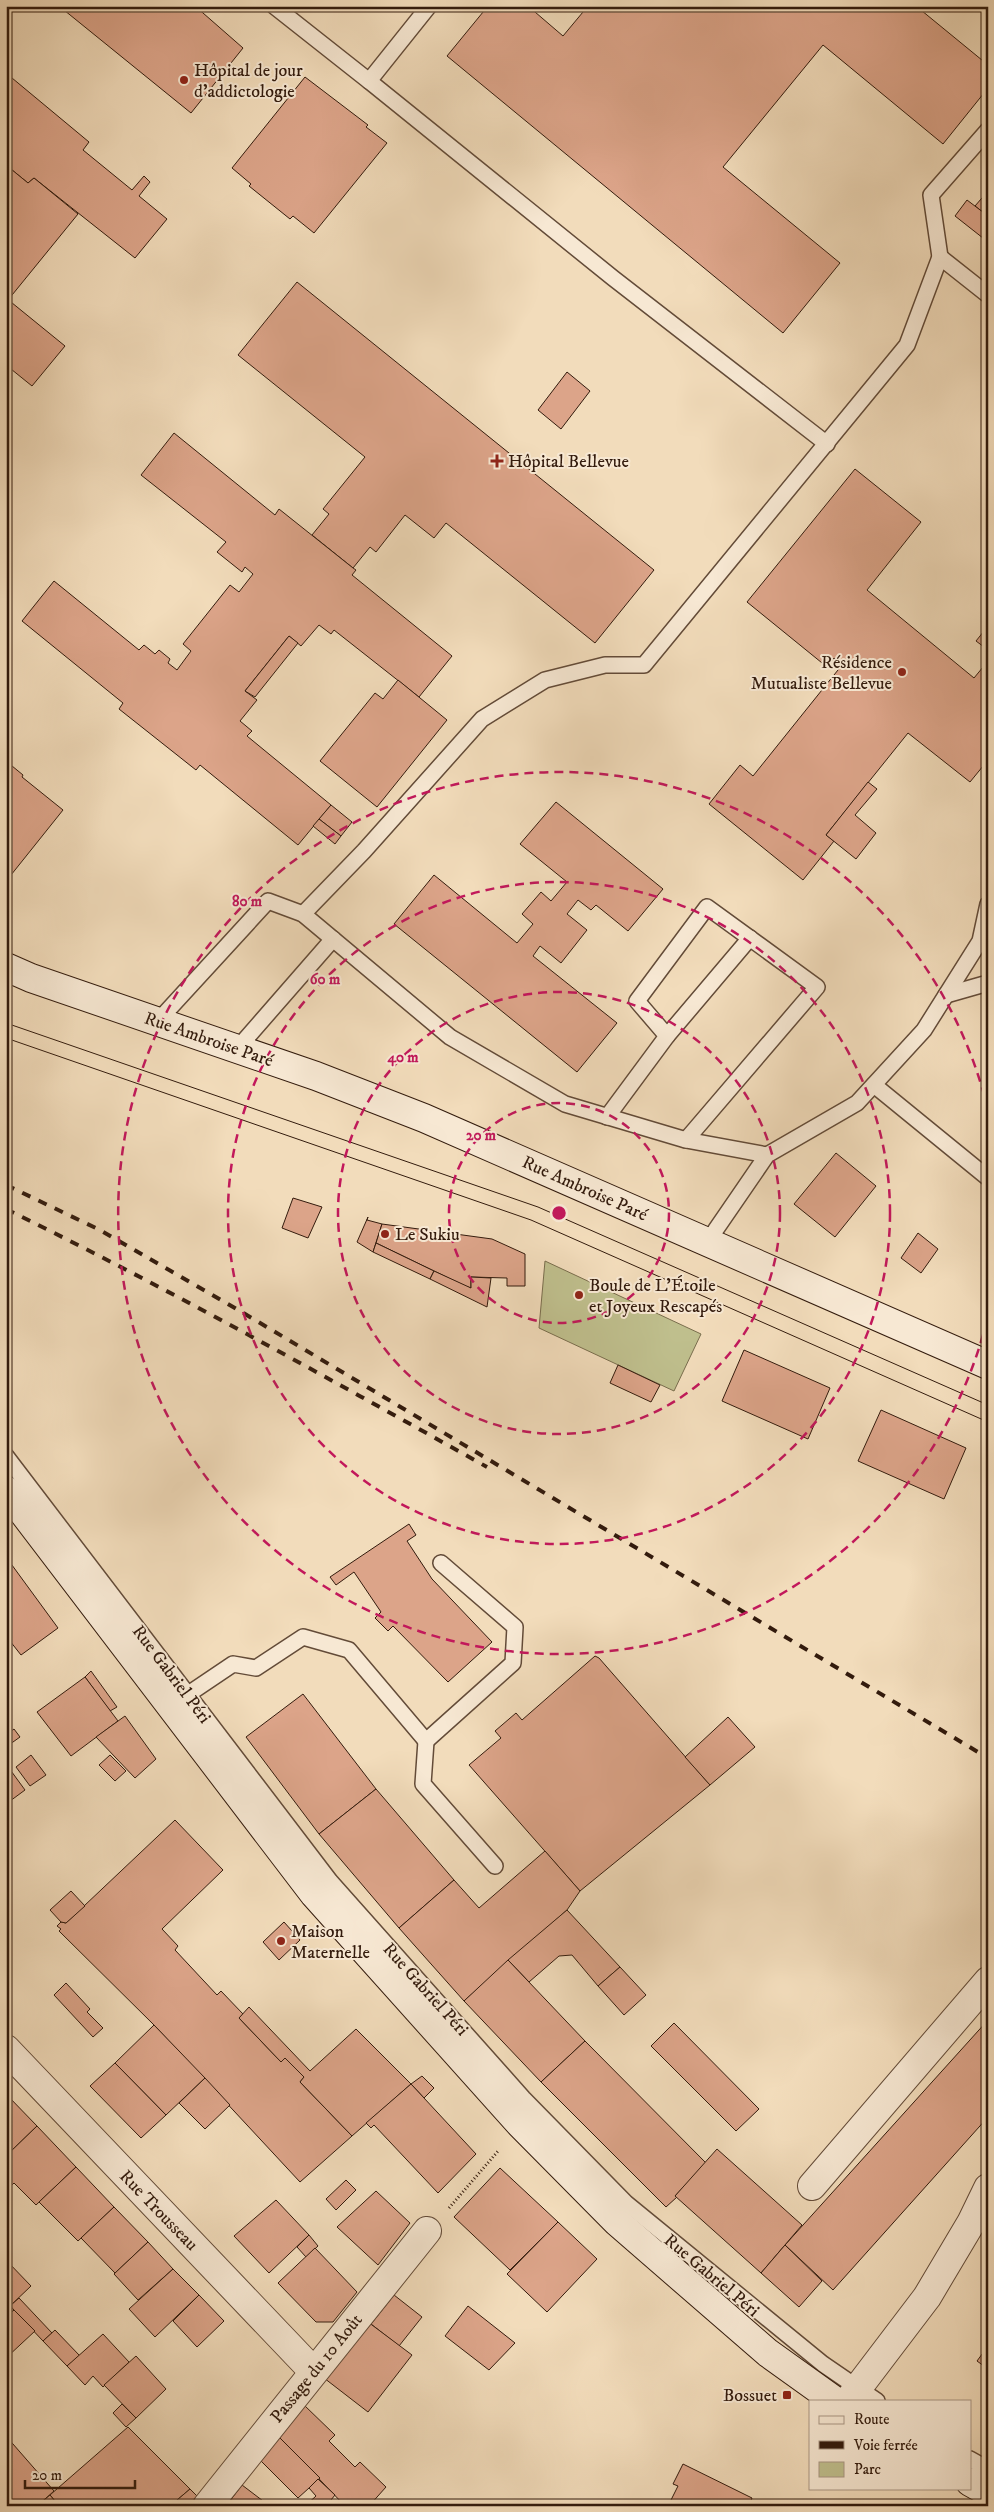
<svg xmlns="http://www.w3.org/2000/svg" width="994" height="2512" viewBox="0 0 994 2512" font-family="'IM FELL DW Pica',serif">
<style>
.green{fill:#bfbf8d;stroke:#796d4d}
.building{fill:#dca489;stroke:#331b0d}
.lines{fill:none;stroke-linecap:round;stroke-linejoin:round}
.lane-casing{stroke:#634b38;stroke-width:18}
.street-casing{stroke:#634b38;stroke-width:30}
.secondary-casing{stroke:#331b0d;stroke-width:30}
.path{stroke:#331b0d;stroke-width:3;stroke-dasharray:1 2.5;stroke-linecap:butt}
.lane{stroke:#f7e8d3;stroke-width:15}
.street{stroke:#f7e8d3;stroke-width:28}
.secondary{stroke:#f7e8d3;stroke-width:28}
.tram{stroke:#331b0d;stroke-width:1}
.rail{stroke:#331b0d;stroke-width:4;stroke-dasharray:9 9;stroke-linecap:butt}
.ring{fill:none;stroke:#c2185b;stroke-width:2.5;stroke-dasharray:9 6}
.poi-dot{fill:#8f2418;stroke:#f7e8d3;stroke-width:2}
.labels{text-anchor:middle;stroke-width:4;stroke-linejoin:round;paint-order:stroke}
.poi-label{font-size:18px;fill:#331b0d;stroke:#f7e8d3;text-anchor:start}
.street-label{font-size:18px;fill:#331b0d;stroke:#f7e8d3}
.centre{fill:#c2185b;stroke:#f7e8d3;stroke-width:2.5}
.ring-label{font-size:15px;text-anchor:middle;font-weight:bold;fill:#c2185b;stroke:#f7e8d3;stroke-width:4;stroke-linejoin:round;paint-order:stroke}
</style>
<rect width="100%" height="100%" fill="#f2dcbb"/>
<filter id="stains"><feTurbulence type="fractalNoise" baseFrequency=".004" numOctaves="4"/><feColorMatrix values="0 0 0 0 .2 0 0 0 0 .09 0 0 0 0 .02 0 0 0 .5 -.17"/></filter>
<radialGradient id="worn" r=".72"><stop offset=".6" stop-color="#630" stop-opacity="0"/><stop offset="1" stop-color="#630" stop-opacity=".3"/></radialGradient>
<path class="green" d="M545 1261 701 1334 674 1391 539 1328Z"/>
<g class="building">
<path d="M59 6H195L243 48 191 113Z"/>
<path d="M488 6H528L563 36 588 6H916L988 65V88L943 144 823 45 723 167 840 263 783 333 447 56Z"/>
<path d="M6 73 89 142 83 150 132 190 144 176 150 182 139 196 167 219 135 258 34 178 28 183 6 165Z"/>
<path d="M305 77 368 125 366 127 387 143 314 233 293 216 290 219 249 186 251 184 232 168Z"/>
<path d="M6 165 28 183 34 178 78 214 8 300 6 298Z"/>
<path d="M988 191V216L975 206Z"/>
<path d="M967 200 988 216V242L955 216Z"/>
<path d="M297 282 654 570 595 643 446 523 434 538 405 515 376 552 370 547 353 568 312 535 329 514 323 509 365 457 238 355Z"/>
<path d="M6 298 65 346 32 386 6 365Z"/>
<path d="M567 372 590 391 561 429 538 410Z"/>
<path d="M174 433 275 515 279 509 353 568 356 570 352 575 452 656 419 697 334 630 331 634 319 625 301 646 289 636 245 691 257 700 240 721 252 731 247 736 331 805 298 845 200 765 196 770 119 709 123 703 22 621 54 581 139 650 144 645 155 654 159 650 170 659 168 663 177 670 191 651 183 644 230 585 239 592 253 574 245 567 242 572 217 552 226 542 141 475Z"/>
<path d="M855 469 921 522 867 590 974 678 988 661V760L970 782 908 733 826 835 834 841 803 880 709 804 740 765 753 776 842 665 834 658 827 667 747 602Z"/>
<path d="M988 626V650L976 641Z"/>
<path d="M289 636 298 643 255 697 245 691Z"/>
<path d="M398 680 447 720 377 807 320 761 375 693 383 699Z"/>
<path d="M6 761 23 775 22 777 63 810 11 875 6 871Z"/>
<path d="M868 782 877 789 855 815 876 833 856 859 826 835Z"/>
<path d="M556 802 663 889 628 931 596 905 591 910 578 900 567 914 587 930 561 963 540 946 533 956 617 1023 577 1072 394 924 434 875 517 943 533 924 522 914 541 892 551 901 567 882 520 844Z"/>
<path d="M331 805 352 822 341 836 319 819Z"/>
<path d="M319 819 341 836 335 844 313 826Z"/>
<path d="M836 1153 876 1186 835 1237 794 1204Z"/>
<path d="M293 1198 322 1207 308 1238 282 1228Z"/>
<path d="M368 1217 367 1220 382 1224 373 1252 357 1242Z"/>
<path d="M382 1224 492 1239 525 1254V1286H507V1278L471 1277V1288L465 1286 376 1243Z"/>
<path d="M918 1233 938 1249 921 1273 901 1258Z"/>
<path d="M376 1243 434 1271 430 1279 373 1252Z"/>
<path d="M434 1271 471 1288V1277L491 1278 487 1307 430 1279Z"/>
<path d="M744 1350 830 1388 808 1439 722 1401Z"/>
<path d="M618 1365 660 1385 651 1402 610 1383Z"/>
<path d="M881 1410 966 1448 944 1499 858 1461Z"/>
<path d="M409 1524 416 1535 407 1541 432 1579 492 1642 448 1682 393 1626 388 1631 375 1618 381 1612 354 1572 336 1585 330 1577Z"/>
<path d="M9 1561 58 1628 21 1655 6 1636V1563Z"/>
<path d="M595 1656 599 1658 710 1785 580 1891 469 1765 501 1738 495 1731 516 1713 522 1720Z"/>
<path d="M91 1671 117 1707 110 1711 85 1677Z"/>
<path d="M85 1677 118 1721 71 1756 37 1712Z"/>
<path d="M303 1694 376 1789 319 1834 246 1737Z"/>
<path d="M125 1716 156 1759 135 1778 96 1737Z"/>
<path d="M728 1717 755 1747 710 1785 685 1757Z"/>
<path d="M14 1729 20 1737 6 1747V1735Z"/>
<path d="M31 1755 46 1775 30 1786 16 1767Z"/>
<path d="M110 1755 126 1771 115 1781 99 1765Z"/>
<path d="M6 1764 25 1790 6 1804Z"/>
<path d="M376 1789 454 1880 399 1928 319 1834Z"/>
<path d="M175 1820 223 1870 162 1929 178 1946 175 1950 217 1995 221 1991 243 2014 239 2018 281 2062 285 2058 304 2077 300 2082 352 2136 300 2182 154 2025 59 1931 61 1929 57 1926 61 1922 66 1923Z"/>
<path d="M545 1851 580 1891 567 1910 464 2001 399 1928 454 1880 479 1908Z"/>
<path d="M71 1891 85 1906 66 1923 61 1922 50 1910Z"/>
<path d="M567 1910 620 1967 598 1986 572 1955 559 1956 529 1982 508 1960Z"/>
<path d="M284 1922 300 1940 279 1960 263 1942Z"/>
<path d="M508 1960 585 2041 541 2082 464 2001Z"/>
<path d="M620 1967 646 1995 624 2015 598 1986Z"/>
<path d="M66 1983 90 2009 87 2012 103 2028 93 2037 54 1995Z"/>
<path d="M249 2007 310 2071 356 2029 411 2084 352 2136 300 2082 304 2077 285 2058 281 2062 239 2018Z"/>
<path d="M988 2020V2117L833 2290 785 2245Z"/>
<path d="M674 2023 759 2109 736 2131 651 2046Z"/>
<path d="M154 2025 205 2078 166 2115 115 2063Z"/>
<path d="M585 2041 706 2163 675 2196 677 2197 666 2207 541 2082Z"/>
<path d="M115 2063 166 2115 141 2138 90 2086Z"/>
<path d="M422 2076 434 2088 424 2098 411 2084Z"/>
<path d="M205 2078 230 2105 205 2129 179 2103Z"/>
<path d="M411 2084 476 2154 438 2193 374 2125 371 2128 366 2123Z"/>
<path d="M6 2094 37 2126 6 2156Z"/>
<path d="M37 2126 76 2167 36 2205 14 2183 11 2186 7 2183 11 2179 6 2174V2156Z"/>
<path d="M717 2149 802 2225 761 2273 675 2196Z"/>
<path d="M76 2167 114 2207 78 2241 39 2202Z"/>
<path d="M500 2168 558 2222 510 2270 454 2217Z"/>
<path d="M346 2180 356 2190 336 2210 326 2199Z"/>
<path d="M376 2191 410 2223 378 2265 337 2227Z"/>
<path d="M276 2200 309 2235 269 2273 234 2236Z"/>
<path d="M114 2207 148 2242 115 2273 81 2238Z"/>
<path d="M558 2222 597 2259 547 2312 507 2274Z"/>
<path d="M309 2235 318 2246 306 2257 297 2247Z"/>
<path d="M148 2242 173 2269 138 2300 114 2274Z"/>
<path d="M785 2245 822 2281 799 2307 761 2273Z"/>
<path d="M315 2248 357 2292 333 2322H316L278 2283Z"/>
<path d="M6 2260 31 2286 10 2306 6 2301Z"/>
<path d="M173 2269 199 2295 155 2337 129 2309Z"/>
<path d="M199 2295 224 2321 197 2347 173 2321Z"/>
<path d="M394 2295 422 2317 399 2346 371 2324Z"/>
<path d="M19 2298 52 2333 43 2341 10 2306Z"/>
<path d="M6 2301 14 2310 6 2317Z"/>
<path d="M468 2306 515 2343 489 2370 445 2336Z"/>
<path d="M14 2310 35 2331 6 2358V2317Z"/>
<path d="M368 2322 412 2355 368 2412 324 2378Z"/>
<path d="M55 2330 80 2356 67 2366 43 2341Z"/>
<path d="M103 2334 129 2362 103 2387 93 2376 85 2385 67 2366Z"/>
<path d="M988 2346V2369L977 2361Z"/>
<path d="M136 2356 166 2389 136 2418 104 2385Z"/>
<path d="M122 2404 136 2418 126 2427 113 2413Z"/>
<path d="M304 2405 335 2435 329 2441 355 2467 360 2462 386 2487 369 2506H345L279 2437Z"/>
<path d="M128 2427 190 2489 170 2506H59L50 2495Z"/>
<path d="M6 2436 54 2491 37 2506H6Z"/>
<path d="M279 2437 320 2478 298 2498 261 2461Z"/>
<path d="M683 2464 752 2498 749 2506H668L678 2486 673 2484Z"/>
<path d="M318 2479 335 2495 326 2506H305L316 2496 309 2488Z"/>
<path d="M242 2485 267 2504 266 2506H226Z"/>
<path d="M190 2489 198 2497 191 2506H170Z"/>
<path d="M50 2495 59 2506H37Z"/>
</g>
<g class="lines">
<g class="lane-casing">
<g id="lane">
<path d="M274 6 369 81"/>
<path d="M429 6 369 81 613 278 827 444"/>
<path d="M940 257 931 195 988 130"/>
<path d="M303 914 364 851 482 719 545 680 605 665H644L907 345 940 257 988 295"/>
<path d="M946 995 988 983"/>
<path d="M157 1022 268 901 303 914 450 1037 565 1104 686 1140 767 1155"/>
<path d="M667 1036 750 938"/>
<path d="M237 1049 333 939"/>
<path d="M874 1085 988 1178"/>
<path d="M607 1117 667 1036 637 1001 707 907 817 987 686 1140"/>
<path d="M708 1241 767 1155 857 1103 924 1030 980 941 988 904"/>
<path d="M6 1456 330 1881 523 2098 626 2203 823 2364 877 2401"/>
<path d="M187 1695 233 1664 256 1668 303 1637 349 1650 426 1741 513 1663 515 1627 441 1563"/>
<path d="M426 1741 423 1784 495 1866"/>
<path d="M970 2459 988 2469"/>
</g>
</g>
<g class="street-casing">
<g id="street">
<path d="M6 2049 313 2371"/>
<path d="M812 2186 988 1981"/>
<path d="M848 2401 927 2297 971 2223 988 2188"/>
<path d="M207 2506 427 2231"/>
</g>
</g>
<g class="secondary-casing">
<g id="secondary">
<path d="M6 967 31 978 316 1076 424 1118 988 1365"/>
<path d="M6 1490 314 1894 521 2125 617 2222 768 2353 835 2401"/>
<path d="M970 2482 988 2492"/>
</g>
</g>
<path class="path" d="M449 2208 499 2150"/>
<use href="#lane" class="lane"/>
<use href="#street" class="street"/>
<use href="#secondary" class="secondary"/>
<g class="tram">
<path d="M6 1023 538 1207 988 1405"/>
<path d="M6 1038 531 1220 988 1422"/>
</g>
<g class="rail">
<path d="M6 1185 100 1230 240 1311 988 1758"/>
<path d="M6 1209C169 1289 328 1378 487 1467"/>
</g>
</g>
<g class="ring">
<circle cx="559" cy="1213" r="110"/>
<circle cx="559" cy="1213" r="221"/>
<circle cx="559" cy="1213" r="331"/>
<path d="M987 1320A441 441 0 1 1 987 1106"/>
</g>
<g class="poi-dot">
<circle cx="184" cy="80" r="5"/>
<path d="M494.5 453.5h5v5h5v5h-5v5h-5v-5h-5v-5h5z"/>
<circle cx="902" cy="672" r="5"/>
<circle cx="385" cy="1234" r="5"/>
<circle cx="579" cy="1295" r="5"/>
<circle cx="281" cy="1941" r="5"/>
<rect x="782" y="2390" width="10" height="10" rx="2.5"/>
</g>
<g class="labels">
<g class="poi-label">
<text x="194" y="76">Hôpital de jour<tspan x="194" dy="21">d'addictologie</tspan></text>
<text x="508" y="467">Hôpital Bellevue</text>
<text x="892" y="668" text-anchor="end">Résidence<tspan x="892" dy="21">Mutualiste Bellevue</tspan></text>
<text x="395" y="1240">Le Sukiu</text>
<text x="589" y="1291">Boule de L'Étoile<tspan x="589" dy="21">et Joyeux Rescapés</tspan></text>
<text x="291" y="1937">Maison<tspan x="291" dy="21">Maternelle</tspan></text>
<text x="777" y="2401" text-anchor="end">Bossuet</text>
</g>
<g class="street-label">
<text transform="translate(209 1039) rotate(19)" y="6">Rue Ambroise Paré</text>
<text transform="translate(585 1188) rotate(24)" y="6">Rue Ambroise Paré</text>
<text transform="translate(172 1674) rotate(53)" y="6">Rue Gabriel Péri</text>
<text transform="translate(426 1989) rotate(48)" y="6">Rue Gabriel Péri</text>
<text transform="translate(159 2210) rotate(46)" y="6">Rue Trousseau</text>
<text transform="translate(712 2275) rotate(40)" y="6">Rue Gabriel Péri</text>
<text transform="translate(316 2368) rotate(-51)" y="6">Passage du 10 Août</text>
</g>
</g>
<circle cx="559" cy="1213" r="8" class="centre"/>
<g class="ring-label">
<text x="247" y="906">80 m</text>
<text x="325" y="984">60 m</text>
<text x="403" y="1062">40 m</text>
<text x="481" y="1140">20 m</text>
</g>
<rect width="994" height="2512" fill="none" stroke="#f2dcbb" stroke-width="25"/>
<rect x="8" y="8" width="979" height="2497" fill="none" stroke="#331b0d" stroke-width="2.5"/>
<rect x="12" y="12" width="969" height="2487" fill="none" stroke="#331b0d"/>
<rect x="809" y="2400" width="162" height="90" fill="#f7e8d3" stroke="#a99684"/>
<rect x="819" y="2416" width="25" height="8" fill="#f7e8d3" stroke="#a99684"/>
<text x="854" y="2424" font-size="15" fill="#331b0d">Route</text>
<rect x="819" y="2441" width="25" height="8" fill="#331b0d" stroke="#a99684"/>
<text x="854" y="2450" font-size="15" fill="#331b0d">Voie ferrée</text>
<rect x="819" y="2462" width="25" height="15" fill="#bfbf8d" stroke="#a99684"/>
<text x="854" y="2474" font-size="15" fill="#331b0d">Parc</text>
<path d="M25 2480v8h110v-8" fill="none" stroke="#331b0d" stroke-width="2.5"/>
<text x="32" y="2480" font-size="15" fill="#331b0d" stroke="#f7e8d3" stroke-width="4" paint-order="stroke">20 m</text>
<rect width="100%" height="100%" filter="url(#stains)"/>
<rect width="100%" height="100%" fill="url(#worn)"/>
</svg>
